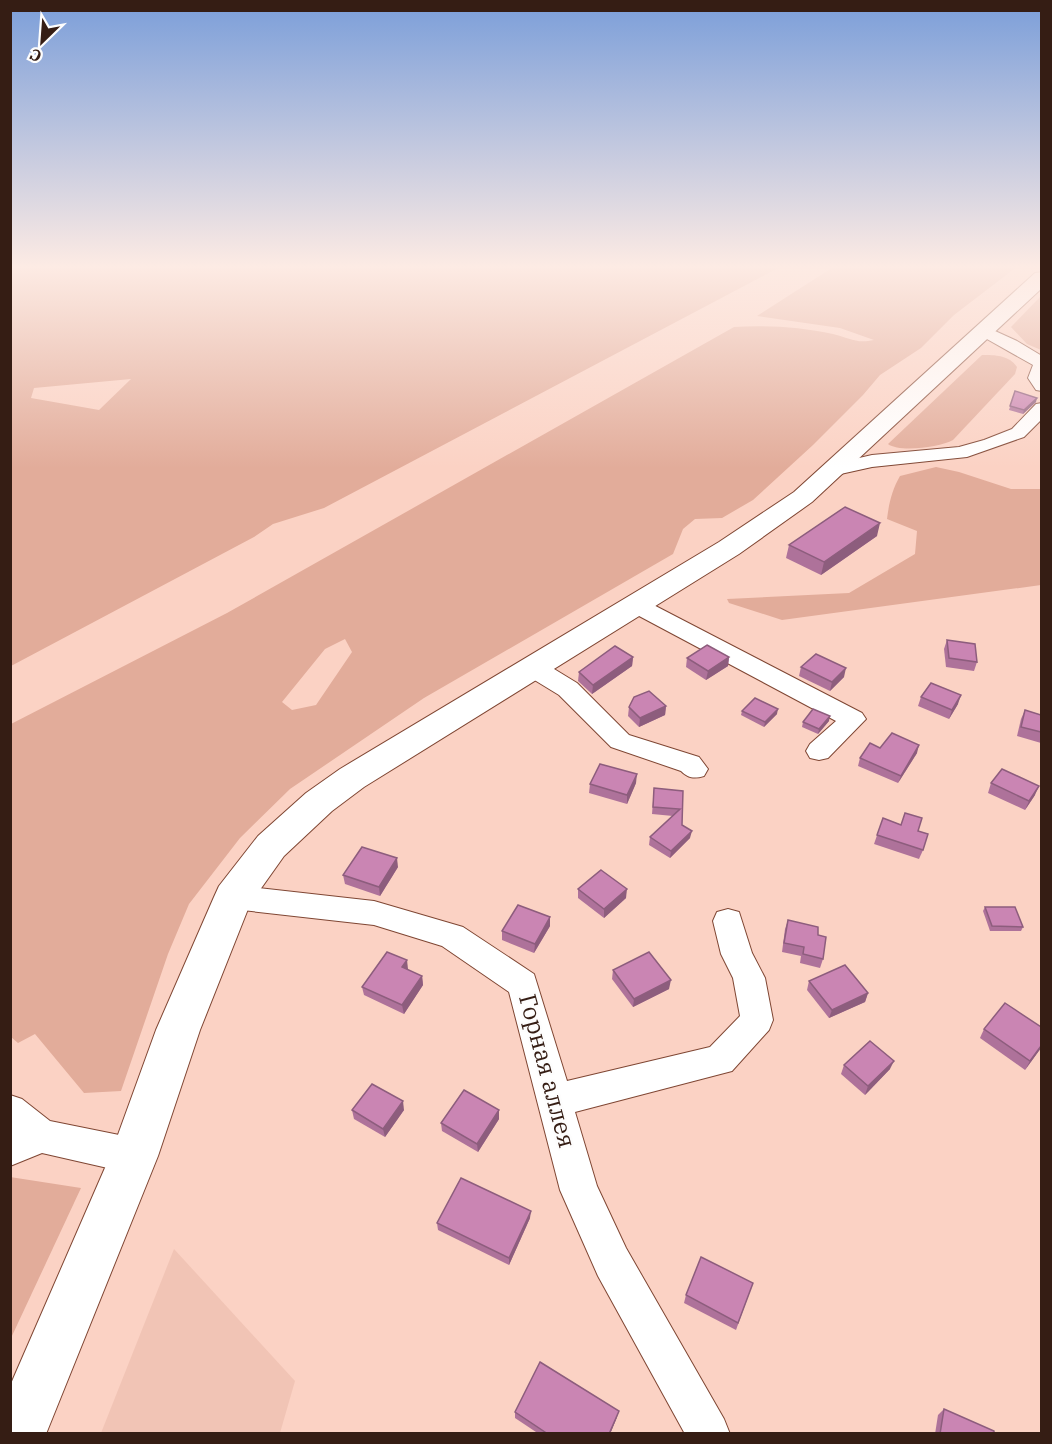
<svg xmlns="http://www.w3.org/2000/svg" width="1052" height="1444" viewBox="0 0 1052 1444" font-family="'IBM Plex Serif',serif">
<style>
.built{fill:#f1c4b5}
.green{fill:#e2ac9a;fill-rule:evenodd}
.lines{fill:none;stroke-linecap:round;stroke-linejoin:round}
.minor-casing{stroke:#7f4633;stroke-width:2}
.major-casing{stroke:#7f4633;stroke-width:2}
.minor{fill:#fff;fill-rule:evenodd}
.major{fill:#fff;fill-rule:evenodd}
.wall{fill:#ae729a}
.shaded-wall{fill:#8d5d7d}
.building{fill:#ca85b3;stroke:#8d5d7d;stroke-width:1.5}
.labels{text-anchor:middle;stroke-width:5;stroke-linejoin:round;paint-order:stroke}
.near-street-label{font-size:24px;fill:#351d14;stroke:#fdfdfd}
</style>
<rect width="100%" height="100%" fill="#fbd2c4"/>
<path class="built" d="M174 1249 295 1381 280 1433H101Z"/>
<g class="green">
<path d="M11 266H782L324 508 273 524 254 537 11 666ZM131 379 99 410 31 398 34 388Z"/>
<path d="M835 266H1018L954 315 921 348 880 375 863 395 813 445 753 500 722 518 695 519 683 529 673 554 424 698 290 789 240 838 189 904 168 954 121 1091 84 1093 35 1034 18 1043 11 1037V724L227 613 734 327C766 325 801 327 833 334 850 338 856 344 874 340L840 328 757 316ZM345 639 352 652 316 705 292 710 282 702 325 649Z"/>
<path d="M1041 296V350L1027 344 1011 327Z"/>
<path d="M982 355C995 355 1009 355 1017 367L1015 374 953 440C940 447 900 453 888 444Z"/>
<path d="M936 467 959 472 1011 489H1041V585L782 620 729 603 727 599 849 593 915 554 917 531 887 519C889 503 892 490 900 476Z"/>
<path d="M10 1177 81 1188 11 1338H10Z"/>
</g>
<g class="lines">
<g class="minor-casing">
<g id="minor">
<path d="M984 326 1017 341 1042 356V391L1036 390 1028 378 1033 365 978 334 976 331Z"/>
<path d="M1042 403V419L1024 437 967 457 872 467 836 475 829 473 826 469 829 465 872 455 959 447 984 440 1012 429 1036 404Z"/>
<path d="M634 597 642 599 862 713 866 719 828 758 819 760 810 758 806 751 810 744 836 721 626 609 623 604 626 599Z"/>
<path d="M532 659 541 661 577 683 629 735 699 757 708 769 704 776C694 779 688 778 681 771L611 747 559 695 523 673 520 667 523 661Z"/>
<path d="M233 885 374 901 463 927 534 974 567 1081 710 1047 740 1016 733 978 721 954 713 921 717 912 728 909 739 912 752 953 765 978 773 1020 769 1030 732 1071 575 1112 597 1186 626 1248 724 1419 730 1434H685L598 1276 560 1190 509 992 442 946 374 925 233 909 222 905 218 897 222 889Z"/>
<path d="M10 1095 22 1099 50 1121 134 1138 147 1143 152 1156 147 1169 134 1174 42 1153 10 1166Z"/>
</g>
</g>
<g class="major-casing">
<path id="major" d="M1042 272V288L812 502 739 554 364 787 332 811 284 856 250 904 200 1030 158 1156 46 1434H10V1386L111 1154 156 1030 214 897 219 886 258 836 306 793 340 769 719 542 794 492 1035 273Z"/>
</g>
<use href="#minor" class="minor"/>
<use href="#major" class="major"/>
</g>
<g class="wall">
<path d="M1015 391 1036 402 1023 414 1009 410Z"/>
<path d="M877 536 821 575 786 558 789 545Z"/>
<path d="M947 640 977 662 974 671 946 667 944 649Z"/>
<path d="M633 657 632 666 592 694 578 681 579 672Z"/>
<path d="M729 657 728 666 706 680 686 667 687 658Z"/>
<path d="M801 667 844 677 830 691 799 676Z"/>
<path d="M921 697 958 704 949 719 918 706Z"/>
<path d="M666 706 665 715 639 727 628 716 629 707Z"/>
<path d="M1025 710 1041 715V743L1017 736 1021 719Z"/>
<path d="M742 711 777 714 764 727 741 715Z"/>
<path d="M829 721 818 734 802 727 803 722Z"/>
<path d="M880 748 917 753 898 783 858 766 860 758Z"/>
<path d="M636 783 627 804 589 793 590 784Z"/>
<path d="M991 783 1035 795 1025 810 988 793Z"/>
<path d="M654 788 683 791 682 825 690 838 670 858 649 845 650 837 673 816 652 814Z"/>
<path d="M883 818 918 831 923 850 919 859 874 844Z"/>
<path d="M398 867 380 896 345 884 343 875Z"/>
<path d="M578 889 626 898 604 918 578 898Z"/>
<path d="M985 907 1023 927 1021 931H990L983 911Z"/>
<path d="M788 920 818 935 823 959 820 968 800 963 801 956 782 952 785 929Z"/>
<path d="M550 926 534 953 502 940V931Z"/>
<path d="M408 969 407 970 422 976 423 985 404 1014 364 995 362 987Z"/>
<path d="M613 970 669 989 633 1007 612 979Z"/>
<path d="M809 981 868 993 865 1002 829 1018 807 990Z"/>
<path d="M1041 1027V1048L1025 1070 980 1038 984 1029Z"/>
<path d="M844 1065 890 1069 865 1095 841 1074Z"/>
<path d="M352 1110H404L385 1137 354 1119Z"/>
<path d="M499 1119 478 1152 442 1131 441 1123Z"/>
<path d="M530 1218 509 1265 438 1230 437 1223Z"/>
<path d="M753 1283 736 1330 684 1303 686 1295Z"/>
<path d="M944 1409 994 1434H935L938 1415Z"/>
<path d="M515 1412 617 1417 610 1434H539L515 1418Z"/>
</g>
<g class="shaded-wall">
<path d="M1037 398 1036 402 1023 414 1024 410Z"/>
<path d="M880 523 877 536 821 575 824 562Z"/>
<path d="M633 657 632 666 592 694 593 685Z"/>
<path d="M729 657 728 666 706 680 708 671Z"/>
<path d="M846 668 844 677 830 691 832 682Z"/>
<path d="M961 695 958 704 949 719 952 710Z"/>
<path d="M666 706 665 715 639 727 640 718Z"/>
<path d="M778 709 777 714 764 727 765 722Z"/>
<path d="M830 716 829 721 818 734 819 729Z"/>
<path d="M919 745 917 753 898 783 901 776Z"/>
<path d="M637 774 636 783 627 804V795Z"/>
<path d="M1039 786 1035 795 1025 810 1029 801Z"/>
<path d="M692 831 690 838 670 858 671 851Z"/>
<path d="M397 858 398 867 380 896 379 887Z"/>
<path d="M627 889 626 898 604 918V909Z"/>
<path d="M550 917V926L534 953 535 944Z"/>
<path d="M407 960 408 969 403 976 402 967Z"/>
<path d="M422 976 423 985 404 1014 402 1005Z"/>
<path d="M671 980 669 989 633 1007 634 999Z"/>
<path d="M868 993 865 1002 829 1018 832 1010Z"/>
<path d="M1041 1046V1048L1025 1070 1030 1061Z"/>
<path d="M894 1061 890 1069 865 1095 868 1086Z"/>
<path d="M403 1101 404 1110 385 1137 383 1129Z"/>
<path d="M499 1110V1119L478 1152 477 1144Z"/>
<path d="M531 1211 530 1218 509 1265V1258Z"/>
<path d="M619 1411 617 1417 610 1434H609Z"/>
</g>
<g class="building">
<path d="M1015 391 1037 398 1024 410 1010 406Z"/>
<path d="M845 507 880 523 824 562 789 545Z"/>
<path d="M947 640 975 644 977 662 949 658Z"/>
<path d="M707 645 729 657 708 671 687 658Z"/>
<path d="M615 646 633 657 593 685 579 672Z"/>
<path d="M816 654 846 668 832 682 801 667Z"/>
<path d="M931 683 961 695 952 710 921 697Z"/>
<path d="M649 691 666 706 640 718 629 707 634 697Z"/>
<path d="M755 698 778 709 765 722 742 711Z"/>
<path d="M813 709 830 716 819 729 803 722Z"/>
<path d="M1025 710 1041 715V732L1021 727Z"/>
<path d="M892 733 919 745 901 776 860 758 870 743 880 748Z"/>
<path d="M600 764 637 774 627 795 590 784Z"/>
<path d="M1002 769 1039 786 1029 801 991 783Z"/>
<path d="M654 788 683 791 682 825 692 831 671 851 650 837 680 809 653 807Z"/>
<path d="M905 813 922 818 918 831 928 834 923 850 877 835 883 818 901 825Z"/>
<path d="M362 847 397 858 379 887 343 875Z"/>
<path d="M601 870 627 889 604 909 578 889Z"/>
<path d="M518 905 550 917 535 944 502 931Z"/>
<path d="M985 907H1015L1023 927 992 926Z"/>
<path d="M788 920 818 927V935L826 937 823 959 803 954 804 947 784 943Z"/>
<path d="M387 952 407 960 402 967 422 976 402 1005 362 987Z"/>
<path d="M649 952 671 980 634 999 613 970Z"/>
<path d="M845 965 868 993 832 1010 809 981Z"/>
<path d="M1005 1003 1041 1027V1046L1030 1061 984 1029Z"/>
<path d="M870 1041 894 1061 868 1086 844 1065Z"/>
<path d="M372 1084 403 1101 383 1129 352 1110Z"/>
<path d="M464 1090 499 1110 477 1144 441 1123Z"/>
<path d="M461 1178 531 1211 509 1258 437 1223Z"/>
<path d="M701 1257 753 1283 738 1323 686 1295Z"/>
<path d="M540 1362 619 1411 609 1434H548L515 1412Z"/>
<path d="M944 1409 994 1431V1434H940Z"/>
</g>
<linearGradient id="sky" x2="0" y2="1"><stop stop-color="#7b9ed9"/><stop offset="0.57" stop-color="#fdebe4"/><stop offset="1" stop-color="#fdebe4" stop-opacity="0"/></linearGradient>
<rect width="1052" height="468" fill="url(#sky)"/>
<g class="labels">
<g class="near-street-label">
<text transform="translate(547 1071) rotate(75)" y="8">Горная аллея</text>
</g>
</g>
<rect width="1052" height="1444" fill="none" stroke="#351d14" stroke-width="24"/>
<g transform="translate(42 42) rotate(205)" stroke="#fdfdfd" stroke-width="4.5" paint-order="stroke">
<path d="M0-4.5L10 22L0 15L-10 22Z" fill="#351d14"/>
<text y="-9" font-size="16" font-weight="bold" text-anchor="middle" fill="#351d14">С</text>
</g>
</svg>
